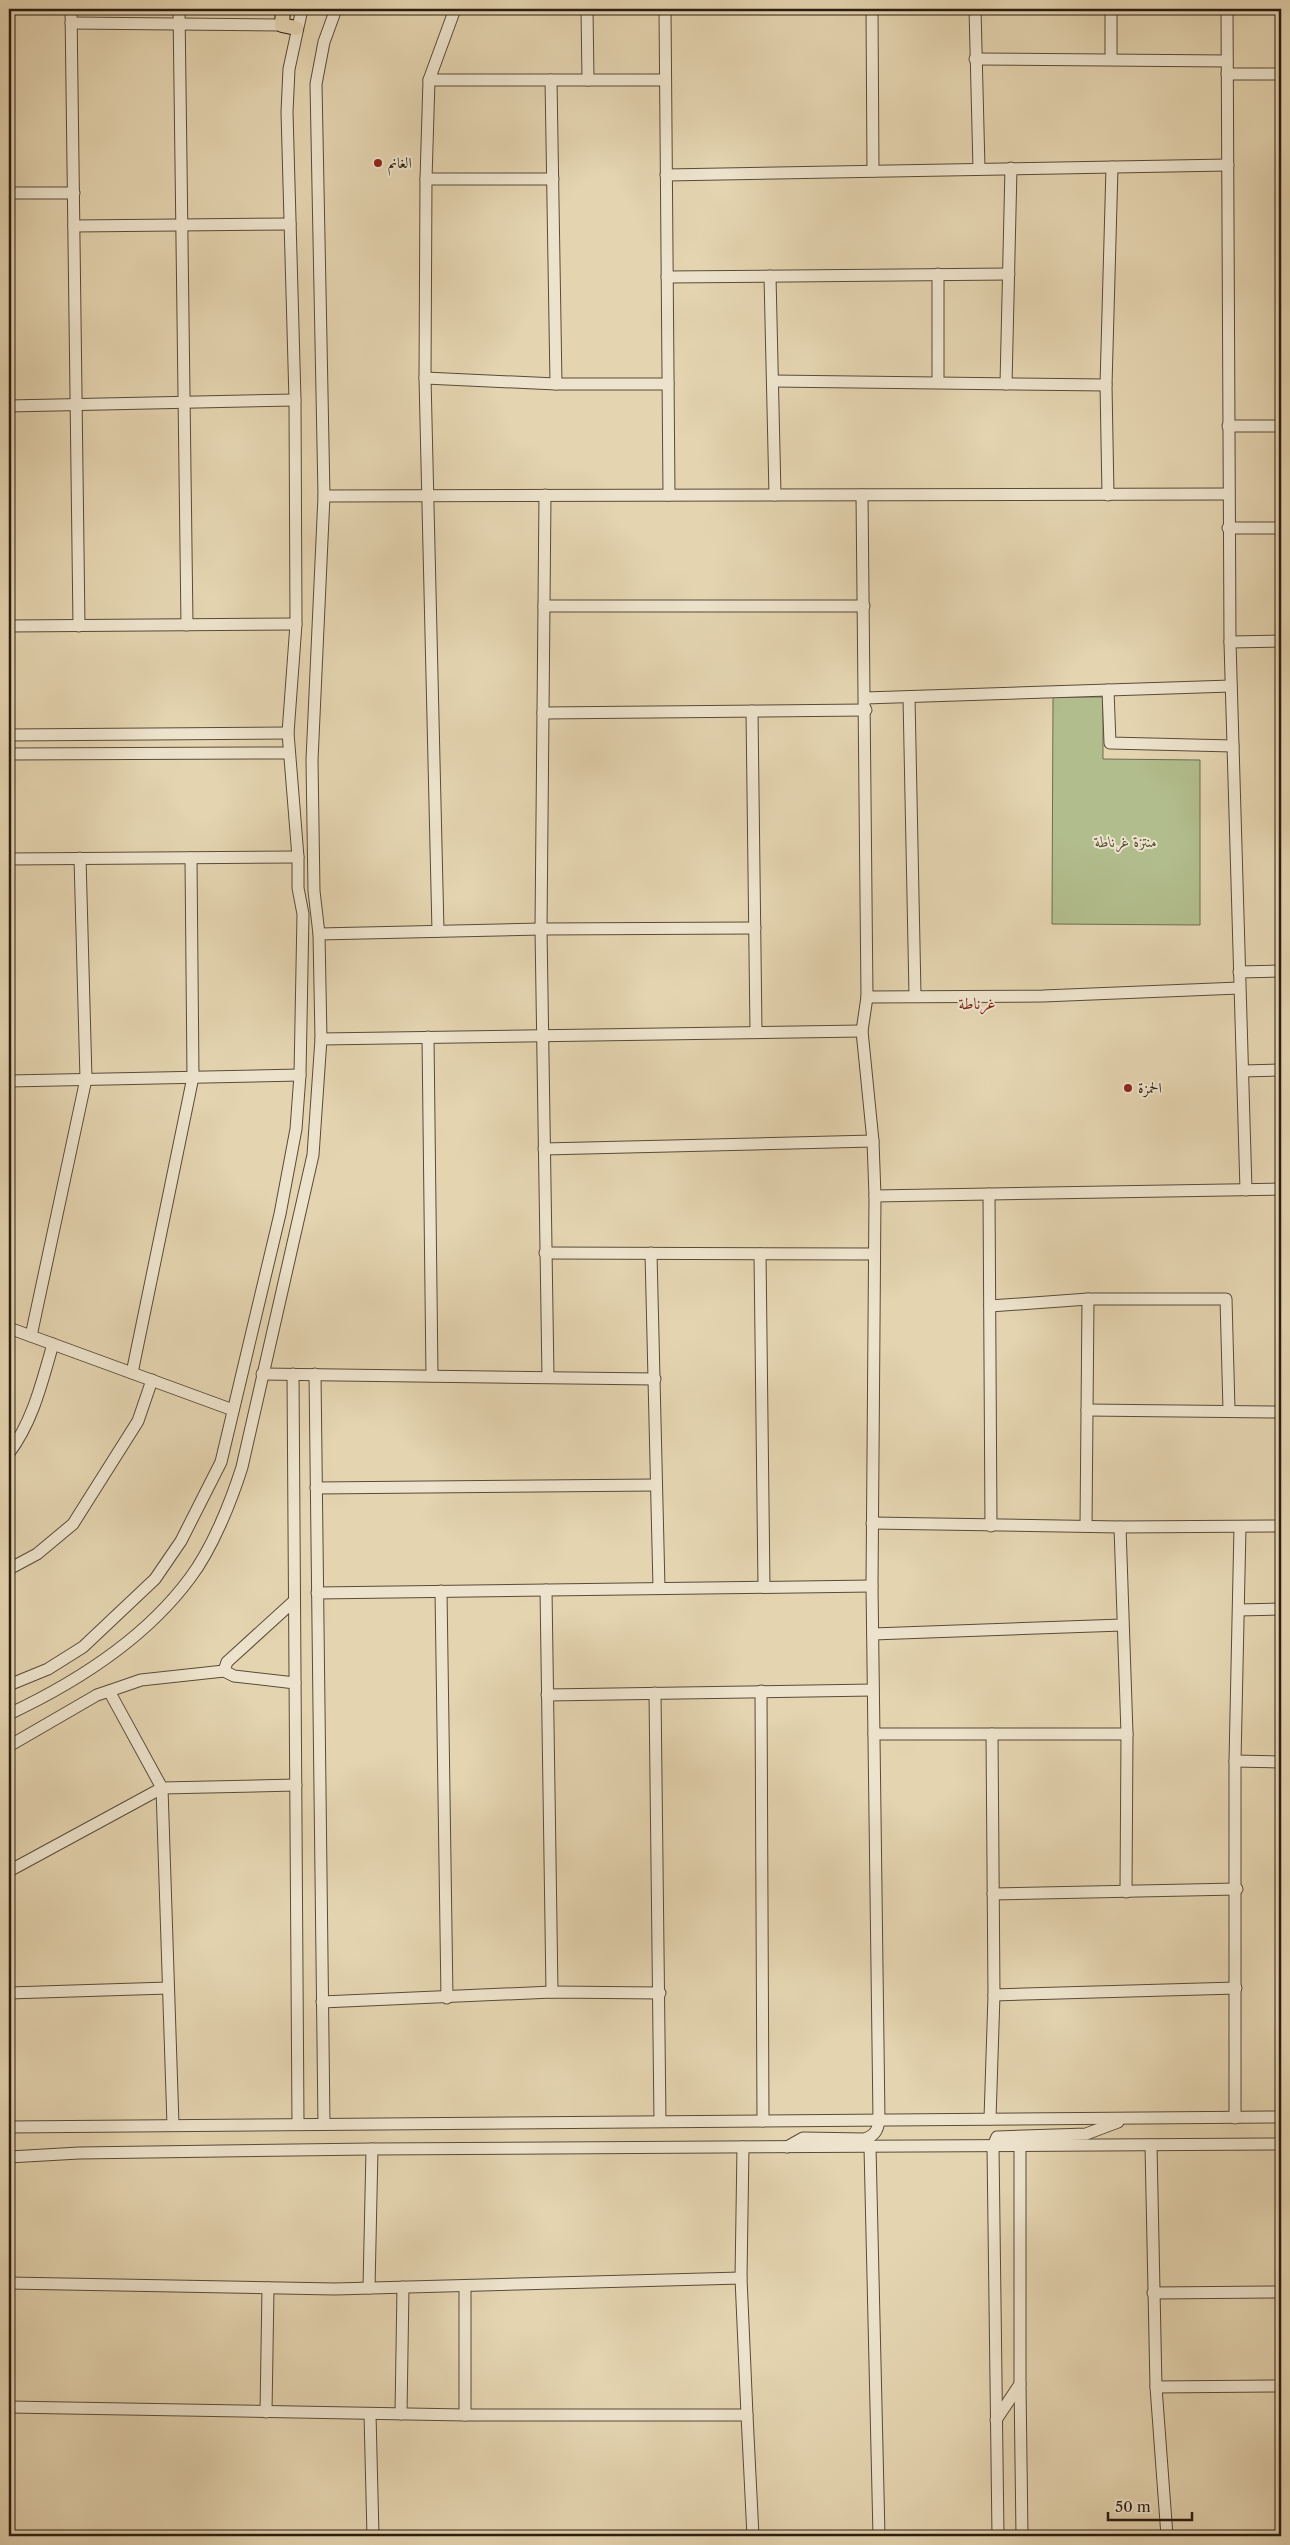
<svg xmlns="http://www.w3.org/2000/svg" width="1290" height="2545" viewBox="0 0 1290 2545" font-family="'Libre Caslon Text',Amiri,serif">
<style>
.green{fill:#b2bd8d;stroke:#6e6d4f}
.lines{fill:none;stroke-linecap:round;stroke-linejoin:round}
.minor-casing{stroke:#594b39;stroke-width:13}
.major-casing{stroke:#2b1d11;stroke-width:16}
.minor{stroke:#ede3cc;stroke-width:11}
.major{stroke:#e4d4b0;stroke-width:14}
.poi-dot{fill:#8f2418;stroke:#ede3cc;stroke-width:2}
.labels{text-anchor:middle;stroke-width:4;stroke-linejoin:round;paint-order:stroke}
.poi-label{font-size:15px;fill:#2b1d11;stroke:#ede3cc;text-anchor:start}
.park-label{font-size:15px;font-style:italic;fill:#544d36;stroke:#ede3cc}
.neighbourhood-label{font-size:16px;fill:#7a1f14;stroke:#ede3cc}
</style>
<rect width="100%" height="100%" fill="#e4d4b0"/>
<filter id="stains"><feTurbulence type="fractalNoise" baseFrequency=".004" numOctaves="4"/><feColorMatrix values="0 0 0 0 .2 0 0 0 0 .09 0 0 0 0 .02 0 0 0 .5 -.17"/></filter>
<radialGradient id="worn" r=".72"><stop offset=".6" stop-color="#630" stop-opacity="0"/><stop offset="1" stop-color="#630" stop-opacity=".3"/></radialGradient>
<path class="green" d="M1053 697H1103V759L1200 760V925L1052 924Z"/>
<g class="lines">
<g class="minor-casing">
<g id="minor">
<path d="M71 9 79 626"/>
<path d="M179 9 187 625"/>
<path d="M587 9 588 80"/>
<path d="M665 9 669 495"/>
<path d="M872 9 873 171"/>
<path d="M975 9 979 169"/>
<path d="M1227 9 1230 642 1246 1190"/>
<path d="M71 23 282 25"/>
<path d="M975 59 1227 61"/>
<path d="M1111 59V9"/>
<path d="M1227 74H1281"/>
<path d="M429 80H665"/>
<path d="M551 80 556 384"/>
<path d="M666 175 1228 165"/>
<path d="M426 179H553"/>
<path d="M9 193H74"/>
<path d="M74 226 290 224"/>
<path d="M938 274V382"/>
<path d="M770 276 775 495"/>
<path d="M667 277 1009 274"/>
<path d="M425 378 556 384H668"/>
<path d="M773 381 1106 385"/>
<path d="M1006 384 1011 168"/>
<path d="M9 406 295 400"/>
<path d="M1228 426H1281"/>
<path d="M545 495 541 929 548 1377"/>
<path d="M1108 495 1106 385 1112 167"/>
<path d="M324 496 1228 494"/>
<path d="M1228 528H1281"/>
<path d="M544 606H864"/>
<path d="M9 626 296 624"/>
<path d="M1230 642 1281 641"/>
<path d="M1108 690 1110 743 1233 746"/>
<path d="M909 697 915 995"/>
<path d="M865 698 1231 686"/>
<path d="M752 711 756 1032"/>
<path d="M543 713 866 710"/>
<path d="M9 735 288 733"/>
<path d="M9 754 288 753"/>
<path d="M9 859 298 857"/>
<path d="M438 931 425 378 426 179 429 80 455 9"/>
<path d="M319 934 541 929 755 928"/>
<path d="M1239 972 1281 971"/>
<path d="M867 997 1043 996 1239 988"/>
<path d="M428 1037 432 1376"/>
<path d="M321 1039 862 1031"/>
<path d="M1243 1071 1281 1070"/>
<path d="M9 1081 300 1075"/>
<path d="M544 1149 873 1141"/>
<path d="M989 1194 991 1526"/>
<path d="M875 1196 1281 1189"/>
<path d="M545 1253 874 1254"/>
<path d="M651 1253 659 1588"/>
<path d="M760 1254 764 1587"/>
<path d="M990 1306 1088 1299H1226L1229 1410"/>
<path d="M9 1328 233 1410"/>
<path d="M31 1336 86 1079 80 858"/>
<path d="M132 1373 193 1077 191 858"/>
<path d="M262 1374 655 1379"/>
<path d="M293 1374 298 2124"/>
<path d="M315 1374 324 2124"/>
<path d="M1087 1410 1281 1412"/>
<path d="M9 1453C33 1421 42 1382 53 1344"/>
<path d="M316 1488 656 1485"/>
<path d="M872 1523 1120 1527 1281 1526"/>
<path d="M1086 1526 1088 1299"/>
<path d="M1120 1527 1127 1734 1126 1892"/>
<path d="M9 1569 37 1554 73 1524 138 1421 152 1380"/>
<path d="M546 1590 552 1992"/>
<path d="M441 1591 447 1998"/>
<path d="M317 1593 872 1586"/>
<path d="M1239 1610 1281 1609"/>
<path d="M873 1634 1122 1625"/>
<path d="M224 1671 227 1662 294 1601"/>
<path d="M9 1685 48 1669 83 1647 155 1579 181 1541 221 1462 280 1214 296 1129 300 1075 303 914 298 888V857L288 733 296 624 295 400 287 112 289 69 302 9"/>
<path d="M109 1691 162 1788 173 2125"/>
<path d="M761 1691 763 2121"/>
<path d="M655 1693 660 2121"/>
<path d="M547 1695 873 1690"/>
<path d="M9 1714C77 1682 145 1639 190 1578 212 1549 231 1502 242 1467L313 1155 321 1039 319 934 314 891 312 760 324 496 316 84 324 42 336 9"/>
<path d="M874 1734H1127"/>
<path d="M992 1734 994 1995 1236 1988"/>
<path d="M9 1746 97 1695 109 1691 141 1680 224 1671 234 1676 295 1683"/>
<path d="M1235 1761 1281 1762"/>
<path d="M9 1871 162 1788 296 1785"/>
<path d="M993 1894 1237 1889"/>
<path d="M9 1993 168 1988"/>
<path d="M322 2002 552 1992 660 1993"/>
<path d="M1235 2118V1761L1240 1527"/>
<path d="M990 2119 994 1995"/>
<path d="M9 2127 1281 2117"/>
<path d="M1151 2145 1156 2387 1167 2536"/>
<path d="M1020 2146V2384L1022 2536"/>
<path d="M787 2147 803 2138 864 2139C874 2136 878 2131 879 2120L872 1586 875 1196 873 1141 862 1031 867 997 862 495"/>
<path d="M870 2147 879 2536"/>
<path d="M9 2157 79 2153 372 2149 1281 2144"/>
<path d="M9 2283 335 2289 741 2278"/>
<path d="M465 2286V2415"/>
<path d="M369 2288 372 2149"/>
<path d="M1153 2293 1281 2292"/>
<path d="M1156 2387 1281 2386"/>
<path d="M9 2407 465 2415H747L741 2278 743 2147"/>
<path d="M266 2412 268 2288"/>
<path d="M370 2414 373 2536"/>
<path d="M401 2414 403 2287"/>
<path d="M747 2415 753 2536"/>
<path d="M996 2420 1020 2384"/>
<path d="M998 2536 993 2146 997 2137 1086 2134 1118 2122"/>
</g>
</g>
<g class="major-casing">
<path id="major" d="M283 9 282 25 296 28"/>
</g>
<use href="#minor" class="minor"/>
<use href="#major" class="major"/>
</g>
<g class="poi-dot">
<circle cx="378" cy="163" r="5"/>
<circle cx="1128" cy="1088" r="5"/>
</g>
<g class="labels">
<g class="poi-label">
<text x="388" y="168">الغانم</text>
<text x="1138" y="1093">الحمزة</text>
</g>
<g class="park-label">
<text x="1126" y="847">منتزة غرناطة</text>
</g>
<g class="neighbourhood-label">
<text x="977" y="1009">غرناطة</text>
</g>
</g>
<rect width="1290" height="2545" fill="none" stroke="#e4d4b0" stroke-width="30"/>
<rect x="10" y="10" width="1270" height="2525" fill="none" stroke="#2b1d11" stroke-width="2.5"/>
<rect x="15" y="15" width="1260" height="2515" fill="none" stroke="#2b1d11"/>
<path d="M1108 2512v8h84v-8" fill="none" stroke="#2b1d11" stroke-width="2.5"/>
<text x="1115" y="2512" font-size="15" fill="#2b1d11" stroke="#ede3cc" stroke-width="4" paint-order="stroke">50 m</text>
<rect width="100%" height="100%" filter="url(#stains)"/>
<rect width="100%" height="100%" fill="url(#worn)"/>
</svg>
